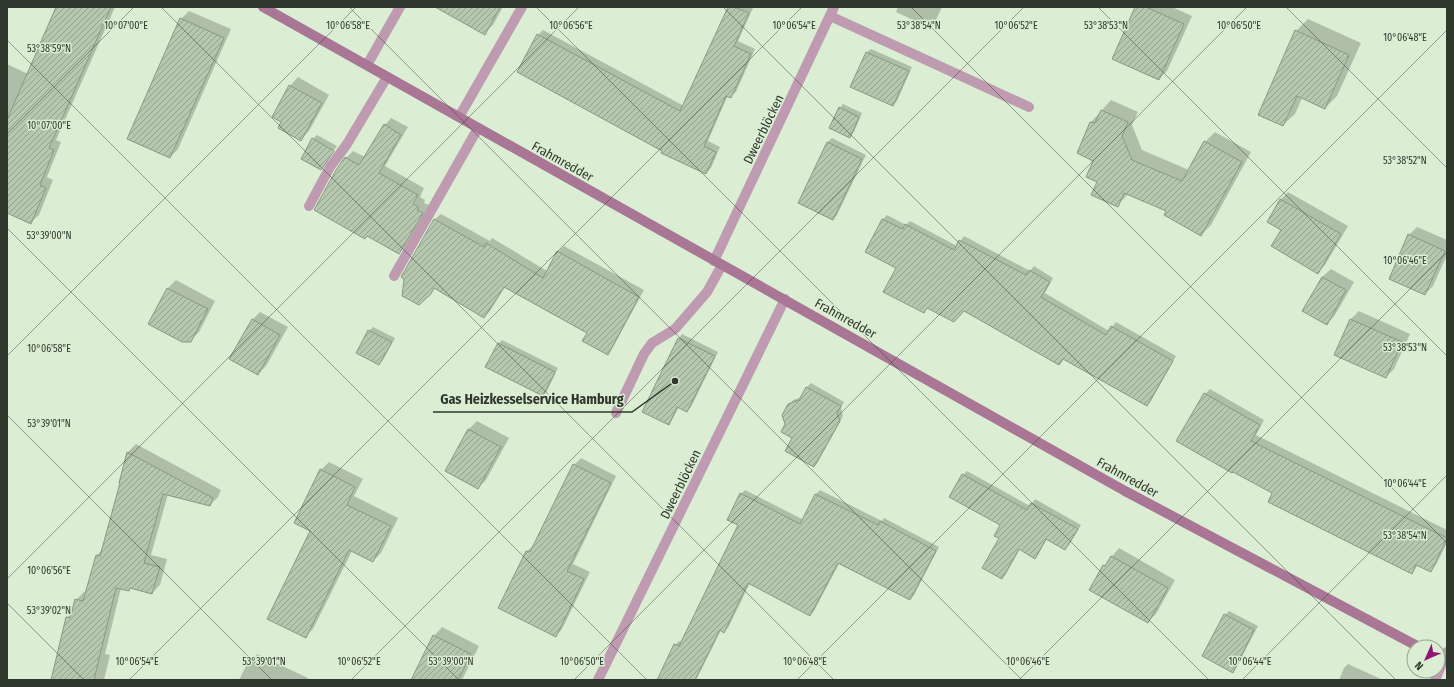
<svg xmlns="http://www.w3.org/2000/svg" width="1454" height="687" viewBox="0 0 1454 687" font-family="'Fira Sans Condensed',sans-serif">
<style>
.shadow{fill:#0003}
.building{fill:url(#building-hatch);stroke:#899a82}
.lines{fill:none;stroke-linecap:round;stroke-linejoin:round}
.lane{stroke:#bf9bb1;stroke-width:10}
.street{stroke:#bf9bb1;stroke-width:10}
.secondary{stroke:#a97696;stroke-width:10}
.ticks{fill:none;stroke:#30382e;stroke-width:1;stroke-opacity:0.45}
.labels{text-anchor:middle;stroke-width:3;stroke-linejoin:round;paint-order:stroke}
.street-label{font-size:13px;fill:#30382e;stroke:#dbeed4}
.ticks-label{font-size:10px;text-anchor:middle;fill:#30382e;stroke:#dbeed4;stroke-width:3;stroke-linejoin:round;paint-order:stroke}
.leader{fill:none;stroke:#30382e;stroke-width:1.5}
.callout-dot{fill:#30382e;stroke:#dbeed4;stroke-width:1.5}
.callout-label{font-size:14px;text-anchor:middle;font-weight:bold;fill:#30382e;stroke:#dbeed4;stroke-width:3;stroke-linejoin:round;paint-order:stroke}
</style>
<defs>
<pattern id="building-hatch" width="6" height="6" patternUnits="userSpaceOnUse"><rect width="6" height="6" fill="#b5c7ae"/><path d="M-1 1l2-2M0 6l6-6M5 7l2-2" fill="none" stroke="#94a38e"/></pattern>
</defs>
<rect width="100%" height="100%" fill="#dbeed4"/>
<g class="shadow">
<path d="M58 7H115L56 140 61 142 47 177 53 180 39 215 31 222 7 212V64L28 74Z"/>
<path d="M441 7H503L493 25 484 33Z"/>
<path d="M729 7H750L753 8 738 41 755 49 736 92 731 96 728 95 708 141 720 147 711 168 706 173 663 151 538 35 543 30 684 106Z"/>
<path d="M898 7H942L934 24 930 28 896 12Z"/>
<path d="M1136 7H1172L1192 16 1167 71 1159 79Z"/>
<path d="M189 11 231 29 178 149 170 157 181 19Z"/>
<path d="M1308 19 1361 43 1337 96 1325 108 1302 98 1295 114 1283 125 1296 31Z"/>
<path d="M871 49 912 67 897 101 893 105 867 52Z"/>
<path d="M298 77 329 95 309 131 301 139 282 122 273 117 290 86Z"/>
<path d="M1111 100 1138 112 1132 125 1142 150 1189 170 1205 142 1215 132 1251 152 1211 225 1201 235 1168 210 1129 193 1117 206 1098 181 1095 160 1078 153 1091 122Z"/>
<path d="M843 104 862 113 854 132 850 136 840 108Z"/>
<path d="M391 118 408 127 385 166 424 188 420 197 425 200 424 203 429 205 406 246 399 253 346 158 353 151 365 157 385 125Z"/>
<path d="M317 135 337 146 321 169 313 139Z"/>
<path d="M832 138 866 155 837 215 833 219 799 203 828 142Z"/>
<path d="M1288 192 1348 226 1325 265 1318 272 1282 229 1268 221 1281 199Z"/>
<path d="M441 214 490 241 492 238 547 271 558 252 564 246 644 290 613 347 607 353 588 332 505 287 490 311 484 317 435 288 419 304 435 219Z"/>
<path d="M887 215 906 225 910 221 957 246 964 236 1030 271 1034 266 1053 278 1045 293 1109 331 1116 322 1176 356 1151 401 1147 405 1064 358 1059 364 964 310 928 307 924 312 897 267 866 251 883 219Z"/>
<path d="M1417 227 1447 240V255L1433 286 1425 294 1409 235Z"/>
<path d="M1331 269 1354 282 1335 315 1327 324 1322 277Z"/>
<path d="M176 280 215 301 199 332 190 341 149 324 168 288Z"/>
<path d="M1359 311 1410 334 1394 369 1386 377 1335 355 1351 319Z"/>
<path d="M260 312 288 327 266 366 258 374 252 320Z"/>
<path d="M373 327 395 338 383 360 379 364 369 331Z"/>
<path d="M682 334 718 352 691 407 687 411 679 407 672 420 668 424 679 338Z"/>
<path d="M502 340 558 368 547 391 543 395 498 344Z"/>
<path d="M811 383 844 402 841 408 843 416 818 462 814 466 793 437 786 424 789 405 793 400 802 397 807 387Z"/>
<path d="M1210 389 1264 420 1256 435 1447 530V543L1436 565 1430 571 1418 565 1412 573 1273 492 1205 394Z"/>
<path d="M477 421 509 438 486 480 478 488 446 471 469 429Z"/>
<path d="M136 444 221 490 218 497 210 505 168 494 151 555 167 559 160 585 152 593 131 587 129 590 121 588 105 654 110 655 104 680H57L67 617 73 612 76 600 84 592 87 593 97 555 103 549 128 452Z"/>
<path d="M581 458 616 476 573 564 590 572 562 629 556 636 499 608 527 551 534 545 574 465Z"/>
<path d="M329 462 363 479 354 496 398 518 381 553 373 561 352 551 313 629 305 637 312 531 321 470Z"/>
<path d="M967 471 1030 506 1035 499 1081 525 1069 545 1065 549 1047 539 1039 553 1035 557 1020 549 1006 574 1002 578 1000 538 1002 525 963 475Z"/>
<path d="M745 490 804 520 816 494 820 490 882 521 884 518 939 547 914 595 910 599 840 562 814 611 810 615 750 583 728 628 724 631 721 630 696 680H658L675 645 679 641 682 642 740 524 741 494Z"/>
<path d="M1119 548 1175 580 1156 614 1148 622 1104 566Z"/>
<path d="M1229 611 1258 626 1236 668 1232 672 1225 615Z"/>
<path d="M442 627 479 646 462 680H412L434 636Z"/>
<path d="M257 654 308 678 307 680H239L246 666Z"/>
<path d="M1348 664 1383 680H1339L1344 668Z"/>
</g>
<g class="building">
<path d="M56 7H111L49 148 54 150 40 185 46 188 31 224 7 213V120Z"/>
<path d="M435 7H500L485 35Z"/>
<path d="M728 7H734L749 13 734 46 751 54 731 98 726 96 704 146 716 152 706 174 661 153 662 151 517 72 537 34 680 111Z"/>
<path d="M1135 7H1146L1184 24 1159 80 1112 59Z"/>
<path d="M180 18 224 38 170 158 127 139Z"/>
<path d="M1295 30 1349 55 1325 109 1297 96 1283 126 1258 115Z"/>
<path d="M866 52 909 71 893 106 850 87Z"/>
<path d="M289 85 322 103 301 141 278 128 281 122 272 117Z"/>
<path d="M839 107 859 117 850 138 829 128Z"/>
<path d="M1101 110 1128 122 1122 136 1132 160 1182 181 1204 141 1242 162 1201 236 1164 215 1166 211 1124 193 1118 207 1091 195 1097 182 1086 177 1093 161 1077 153 1090 122 1095 123Z"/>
<path d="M384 124 401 135 379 173 418 195 413 204 419 207 417 210 423 213 399 254 367 236 365 239 314 210 336 170 345 157 359 165Z"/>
<path d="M312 138 334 151 321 170 301 159Z"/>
<path d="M827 142 862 159 833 220 798 203Z"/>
<path d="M1280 199 1341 234 1318 274 1271 246 1281 230 1267 222Z"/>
<path d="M434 219 484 247 486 243 543 278 557 251 639 297 608 355 582 341 587 333 504 287 484 318 434 288 431 294 419 305 402 296 404 279 401 277Z"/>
<path d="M882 219 903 229 905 224 954 250 959 240 1026 275 1029 270 1050 282 1041 297 1106 335 1111 326 1173 361 1147 406 1063 359 1059 365 964 311 954 322 927 308 924 313 883 292 896 268 865 252Z"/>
<path d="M1408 234 1445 251 1425 295 1389 279Z"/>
<path d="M1322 277 1346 290 1327 325 1302 311Z"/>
<path d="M167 288 208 309 191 342H182L148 324Z"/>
<path d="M252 319 280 335 258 375 229 359Z"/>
<path d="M1350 319 1402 342 1386 378 1334 355Z"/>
<path d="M368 330 392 342 379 365 356 353Z"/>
<path d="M678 338 715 356 687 412 677 407 669 425 642 412Z"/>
<path d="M498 343 555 372 543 396 485 367Z"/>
<path d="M806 387 841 406 837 413 840 421 814 467 785 451 792 438 781 432 785 424 782 415 788 404 799 400Z"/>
<path d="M1204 393 1260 425 1251 441 1447 538 1431 572 1416 565 1412 574 1268 502 1272 493 1233 472 1232 473 1176 441Z"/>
<path d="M468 429 501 447 478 489 445 471Z"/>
<path d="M127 452 213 498 210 506 163 494 144 563 160 567 152 594 130 588 129 591 116 588 94 680H51L66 617 70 618 75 599 83 601 96 555 100 556 120 483H119Z"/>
<path d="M573 464 611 483 567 571 584 579 556 637 498 608 526 551 530 552Z"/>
<path d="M320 469 355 487 347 505 391 526 373 562 349 550 306 638 267 619 310 531 294 523Z"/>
<path d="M962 474 1027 510 1031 503 1078 529 1065 550 1046 539 1035 559 1019 549 1002 579 982 568 999 538 994 536 1000 525 949 497Z"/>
<path d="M740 493 800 524 815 494 878 525 880 521 936 551 910 600 838 563 810 616 748 583 724 633 720 630 695 680H657L674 644 679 646 738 525 727 520Z"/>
<path d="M1111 556 1168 588 1148 623 1089 590 1103 565 1105 566Z"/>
<path d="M1224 614 1254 630 1233 673 1202 656Z"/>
<path d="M433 635 471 654 458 680H411Z"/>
</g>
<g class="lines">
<g class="lane">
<path d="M830 16 1029 107"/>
<path d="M367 65 400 7"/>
<path d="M459 117 522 7"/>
<path d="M309 206 330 167 347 144 387 77"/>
<path d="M394 276 478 128"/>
<path d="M616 413 644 354 652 343 675 329 707 292 722 265"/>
</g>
<g class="street">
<path d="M714 261 834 7"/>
<path d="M598 680 785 299"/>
<path d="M1435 680 1447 652"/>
</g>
<g class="secondary">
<path d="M263 7 1125 491 1419 647"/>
<path d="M1438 657 1447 661"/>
</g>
</g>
<path class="ticks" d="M161 7 834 680M349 7 1022 680M536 7 1209 680M723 7 1396 680M911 7 1447 543M1098 7 1447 356M1286 7 1447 168M7 40 647 680M7 134 134 7M7 228 459 680M7 356 356 7M7 415 272 680M7 579 579 7M7 603 84 680M129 680 802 7M351 680 1024 7M574 680 1247 7M797 680 1447 30M1019 680 1447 252M1242 680 1447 475"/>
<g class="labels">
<g class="street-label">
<text transform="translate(763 129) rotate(-64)" y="5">Dweerblöcken</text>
<text transform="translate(563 161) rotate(29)" y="5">Frahmredder</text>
<text transform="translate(846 318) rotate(29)" y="5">Frahmredder</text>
<text transform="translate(1128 477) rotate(29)" y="5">Frahmredder</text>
<text transform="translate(680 484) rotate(-64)" y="5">Dweerblöcken</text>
</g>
</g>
<g class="ticks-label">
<text x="126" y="29">10°07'00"E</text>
<text x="348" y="29">10°06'58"E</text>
<text x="571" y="29">10°06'56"E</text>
<text x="794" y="29">10°06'54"E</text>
<text x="919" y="29">53°38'54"N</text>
<text x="1016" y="29">10°06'52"E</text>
<text x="1106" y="29">53°38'53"N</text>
<text x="1239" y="29">10°06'50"E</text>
<text x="1405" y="41">10°06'48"E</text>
<text x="49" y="52">53°38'59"N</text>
<text x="49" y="129">10°07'00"E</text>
<text x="1405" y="164">53°38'52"N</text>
<text x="49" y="239">53°39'00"N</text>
<text x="1405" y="264">10°06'46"E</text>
<text x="1405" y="351">53°38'53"N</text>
<text x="49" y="352">10°06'58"E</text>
<text x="49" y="427">53°39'01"N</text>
<text x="1405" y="487">10°06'44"E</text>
<text x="1405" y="539">53°38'54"N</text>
<text x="49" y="574">10°06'56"E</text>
<text x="49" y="614">53°39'02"N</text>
<text x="137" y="665">10°06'54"E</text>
<text x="359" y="665">10°06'52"E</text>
<text x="582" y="665">10°06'50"E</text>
<text x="805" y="665">10°06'48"E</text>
<text x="1028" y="665">10°06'46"E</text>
<text x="264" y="665">53°39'01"N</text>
<text x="451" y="665">53°39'00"N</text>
<text x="1250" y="665">10°06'44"E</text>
</g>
<path class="leader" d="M675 381L632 412H433"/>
<circle class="callout-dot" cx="675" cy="381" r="4"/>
<g class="callout-label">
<text x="532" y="404">Gas Heizkesselservice Hamburg</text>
</g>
<rect width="1454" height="687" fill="none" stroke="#30382e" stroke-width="16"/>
<g transform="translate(1426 659) rotate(225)"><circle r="19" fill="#dbeed4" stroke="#97a592"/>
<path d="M0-3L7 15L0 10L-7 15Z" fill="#911571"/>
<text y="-6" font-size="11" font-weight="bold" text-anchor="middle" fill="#30382e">N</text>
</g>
</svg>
